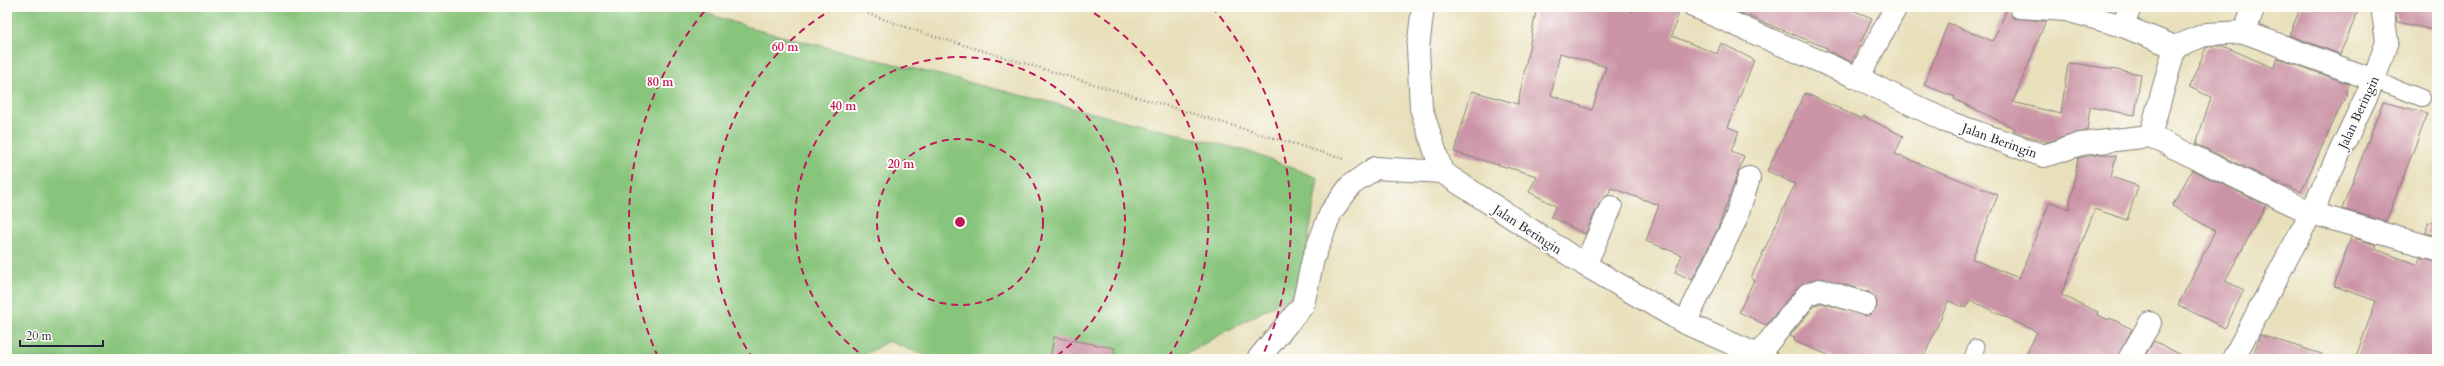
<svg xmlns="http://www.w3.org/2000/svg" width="2444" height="366" viewBox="0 0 2444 366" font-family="Cardo,serif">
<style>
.green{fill:#88c57c;stroke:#55745c}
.building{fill:#cb94a6;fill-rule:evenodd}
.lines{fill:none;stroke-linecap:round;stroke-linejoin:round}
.service-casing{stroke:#85817b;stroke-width:18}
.minor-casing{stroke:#85817b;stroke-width:24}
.path{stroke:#85817b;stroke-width:2.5;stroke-dasharray:1 3;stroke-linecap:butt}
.service{stroke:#fff;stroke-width:16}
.minor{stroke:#fff;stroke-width:22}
.ring{fill:none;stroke:#c2185b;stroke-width:2;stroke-dasharray:7 5}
.labels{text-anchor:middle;stroke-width:4;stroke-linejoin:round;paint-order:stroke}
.street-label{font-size:13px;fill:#22223b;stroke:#fdfcf7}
.centre{fill:#c2185b;stroke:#fdfcf7;stroke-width:2}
.ring-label{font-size:12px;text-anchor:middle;font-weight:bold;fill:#c2185b;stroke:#fdfcf7;stroke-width:4;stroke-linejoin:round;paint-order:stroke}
</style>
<rect width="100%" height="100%" fill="#fdfcf7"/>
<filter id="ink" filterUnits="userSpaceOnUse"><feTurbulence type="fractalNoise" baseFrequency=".025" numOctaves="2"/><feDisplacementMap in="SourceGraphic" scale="8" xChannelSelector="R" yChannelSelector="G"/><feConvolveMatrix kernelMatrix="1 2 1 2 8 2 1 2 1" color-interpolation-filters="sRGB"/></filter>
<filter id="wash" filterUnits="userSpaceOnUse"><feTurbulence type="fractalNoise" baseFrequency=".012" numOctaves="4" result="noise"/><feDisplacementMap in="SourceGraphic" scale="16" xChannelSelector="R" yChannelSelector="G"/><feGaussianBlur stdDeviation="0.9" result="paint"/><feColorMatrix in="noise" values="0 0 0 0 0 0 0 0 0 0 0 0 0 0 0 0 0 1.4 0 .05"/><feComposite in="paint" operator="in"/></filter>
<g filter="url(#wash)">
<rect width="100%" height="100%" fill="#e8e0bb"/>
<path class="green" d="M7 7H688L757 30 1247 151 1318 178 1300 291 1176 359H935L888 341 857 359H7Z"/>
<g id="blocks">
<g class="building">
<path d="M1537 7H1614L1632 12 1633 7H1680L1672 36 1717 54 1721 43 1754 60 1728 127 1739 131 1731 151 1744 156 1718 228 1692 280 1675 272 1682 255 1646 241 1659 205 1611 188 1608 195 1600 202 1585 234 1551 217 1556 206 1529 192 1537 176 1454 152 1472 91 1518 104ZM1560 53 1606 67 1592 110 1551 95Z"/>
<path d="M1726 7H1845L1872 18 1852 62 1826 50 1827 48Z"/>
<path d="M2008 7 2013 18 2046 21 2013 102 2061 114 2068 63 2080 64 2141 74 2135 115 2090 107 2087 131 2047 142 2014 132V128L1954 99 1955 97 1924 85 1948 23 1993 41Z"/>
<path d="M2301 7H2360L2340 54 2289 35Z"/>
<path d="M2395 7H2437L2434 30 2397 22Z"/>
<path d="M2210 46H2223L2274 68 2278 58 2349 84 2345 93H2347L2301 192 2279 182 2278 183 2196 144 2211 97 2189 87 2206 48Z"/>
<path d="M1805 93 1862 119 1863 116 1903 136 1895 154 1998 195 1972 259 2019 278 2050 202 2069 209 2078 158 2103 154 2116 156 2111 177 2138 186 2127 220 2095 209 2061 295 2098 312 2097 315 2109 320 2110 318 2132 329 2117 359H2024L2037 332 1970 300 1966 308 1948 301 1923 359H1838L1794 341 1795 338 1790 336 1815 305 1822 303 1867 316 1877 308V301L1869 292 1821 278 1799 286 1766 325 1739 312 1754 280 1751 278 1795 184 1767 171Z"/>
<path d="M2383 102 2428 113 2386 221 2342 209Z"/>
<path d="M2192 170 2266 205 2225 281 2244 290 2225 328 2178 305 2215 231 2172 206Z"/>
<path d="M2428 222 2437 223V236L2426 233Z"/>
<path d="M2351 237 2377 245 2375 249 2418 265 2420 257 2437 261V359H2355L2376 301 2334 286Z"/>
<path d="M2260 335 2322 354 2321 359H2252Z"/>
<path d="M1054 337 1115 348 1114 359H1050Z"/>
<path d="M2154 341 2189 359H2143Z"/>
</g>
</g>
</g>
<g filter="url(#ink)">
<use href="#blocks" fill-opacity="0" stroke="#85817b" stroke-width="1"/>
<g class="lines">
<g class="service-casing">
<g id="service">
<path d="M2374 80 2422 98"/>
<path d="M1972 359 1976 348"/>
</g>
</g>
<g class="minor-casing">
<g id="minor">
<path d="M1423 7 1418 48 1421 108 1442 172 1585 265 1685 323 1767 359"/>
<path d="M1695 7 1858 78 1948 122 2044 156 2081 144 2150 136 2311 213 2437 249"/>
<path d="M2020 7 2066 10"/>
<path d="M2064 7 2066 10 2123 26 2175 47 2150 136"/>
<path d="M2123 26 2130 7"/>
<path d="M2244 32 2254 7"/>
<path d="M2175 47 2207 34 2244 32 2374 80"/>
<path d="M1858 78 1896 7"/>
<path d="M1585 265 1611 207"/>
<path d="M1685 323 1735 221 1749 178"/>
<path d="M1757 356 1808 294 1819 290 1825 291 1865 304"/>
<path d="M1258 359 1303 305 1313 259 1331 212 1351 185 1375 168 1442 172"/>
<path d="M2129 359 2150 323"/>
<path d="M2233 359 2311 213 2374 80 2387 41 2382 7"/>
</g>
</g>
<path class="path" d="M849 7 920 32 1344 159"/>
<use href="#service" class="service"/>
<use href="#minor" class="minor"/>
</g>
</g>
<g class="ring">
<circle cx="960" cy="222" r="83"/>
<path d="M868 359A165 165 0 1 1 1052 359"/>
<path d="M753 359A248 248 0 0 1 836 7M1084 7A248 248 0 0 1 1167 359"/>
<path d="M658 357A331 331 0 0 1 708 7M1212 7A331 331 0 0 1 1262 357"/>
</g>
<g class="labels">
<g class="street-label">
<text transform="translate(2358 112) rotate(-65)" y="5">Jalan Beringin</text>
<text transform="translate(2000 140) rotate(20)" y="5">Jalan Beringin</text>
<text transform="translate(1528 229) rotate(33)" y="5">Jalan Beringin</text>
</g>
</g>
<circle cx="960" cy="222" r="6" class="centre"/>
<g class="ring-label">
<text x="785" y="51">60 m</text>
<text x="660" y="86">80 m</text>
<text x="843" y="110">40 m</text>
<text x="901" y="168">20 m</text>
</g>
<rect width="2444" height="366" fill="none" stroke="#fdfcf7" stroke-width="24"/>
<path d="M20 340v6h83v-6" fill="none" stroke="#22223b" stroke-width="2"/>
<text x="26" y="340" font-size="12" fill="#22223b" stroke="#fdfcf7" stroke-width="3" paint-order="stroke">20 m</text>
</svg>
